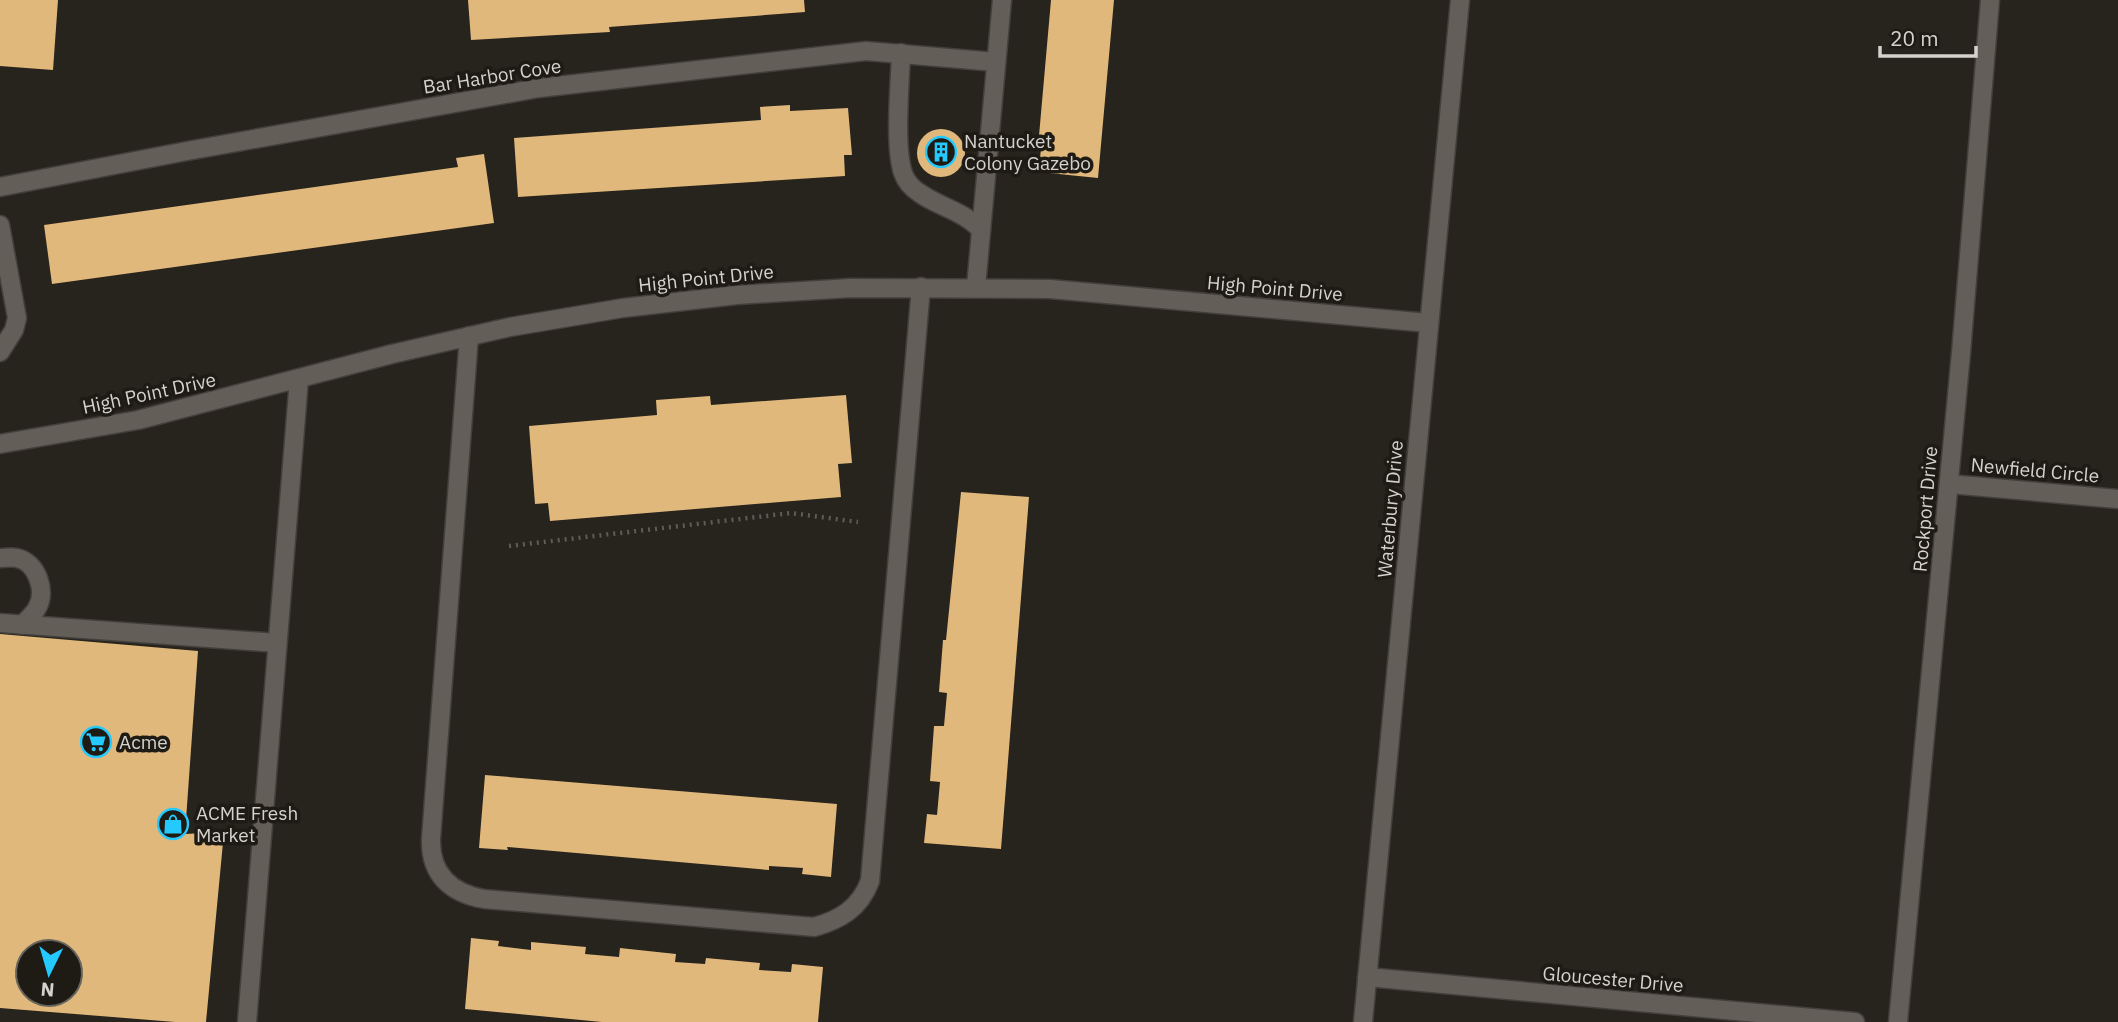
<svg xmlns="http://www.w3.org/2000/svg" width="2118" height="1022" viewBox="0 0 2118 1022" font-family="'IBM Plex Sans',sans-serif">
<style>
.building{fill:#e1b87b;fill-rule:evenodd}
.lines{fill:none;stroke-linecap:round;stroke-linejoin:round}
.minor-casing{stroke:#433f3b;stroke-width:21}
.path{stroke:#5f5c56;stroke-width:4.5;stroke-dasharray:2 5;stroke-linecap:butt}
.minor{stroke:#635e57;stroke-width:18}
.labels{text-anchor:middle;stroke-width:7;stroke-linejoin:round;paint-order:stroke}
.street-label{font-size:19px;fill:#d5d2ce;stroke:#1e1a14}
.poi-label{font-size:19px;fill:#d5d2ce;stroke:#1e1a14;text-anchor:start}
</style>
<rect width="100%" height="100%" fill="#27231d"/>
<g class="building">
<path d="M0 0H58L53 70 0 66Z"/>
<path d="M468 0H804L805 12 609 27 610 32 471 40Z"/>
<path d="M1051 0H1114L1098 178 1039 172 1041 147H1038Z"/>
<path d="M790 105V111L848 108 852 155H844L845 176 518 197 514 138 761 120 760 107Z"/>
<circle cx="941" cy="153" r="24"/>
<path d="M484 154 494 223 52 284 44 225 458 167 456 158Z"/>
<path d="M846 395 852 463 838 464 841 497 550 521 548 503 535 504 529 426 657 415 656 400 710 396 711 405Z"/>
<path d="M961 492 1029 497 1001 849 924 843 927 814 937 815 940 782 930 781 934 726H944L947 693 939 692 943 640H946Z"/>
<path d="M0 634 198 651 185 834 224 832 206 1022H175L0 1008ZM28 952H70V994H28Z"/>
<path d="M485 775 837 804 831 877 802 874 803 868 769 866V870L507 847 508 850 479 848Z"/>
<path d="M471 938 499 941 498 946 531 950V942L586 947 585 954 619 957 620 948 676 954 675 962 705 964 706 958 760 963 759 970 791 972 792 964 823 967 818 1022H602L465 1009Z"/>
</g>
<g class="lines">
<g class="minor-casing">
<g id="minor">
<path d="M901 53C900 84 894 146 903 173 906 182 913 189 921 194 940 207 965 212 981 230"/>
<path d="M0 187 187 151 539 88 866 51 996 62"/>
<path d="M0 225 17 318 14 330 0 352"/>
<path d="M976 287 1002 0"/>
<path d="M469 336 431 839C430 874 450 893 484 899L814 927C840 920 860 908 870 881L921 287"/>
<path d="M0 444 138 420 392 354 510 327 623 308 737 295 851 288 1050 289 1429 323"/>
<path d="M1949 484 2118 499"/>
<path d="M0 558C5 558 12 557 17 558 37 562 47 592 37 608 34 614 27 620 22 625"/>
<path d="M0 623 277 643"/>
<path d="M1367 977 1855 1022"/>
<path d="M247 1022 299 379"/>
<path d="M1363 1022 1460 0"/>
<path d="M1898 1022 1961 353 1990 0"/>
</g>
</g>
<path class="path" d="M509 546 791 513 858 522"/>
<use href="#minor" class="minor"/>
</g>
<defs>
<g id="building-ring" transform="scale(1.575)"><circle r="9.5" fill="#1e1a14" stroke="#24c9fe" stroke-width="1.5"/><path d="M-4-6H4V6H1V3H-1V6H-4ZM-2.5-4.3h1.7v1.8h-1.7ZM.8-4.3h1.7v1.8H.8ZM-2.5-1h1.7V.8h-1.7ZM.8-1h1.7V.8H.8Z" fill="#24c9fe"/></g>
<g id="supermarket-ring" transform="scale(1.575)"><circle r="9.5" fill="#1e1a14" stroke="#24c9fe" stroke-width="1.5"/><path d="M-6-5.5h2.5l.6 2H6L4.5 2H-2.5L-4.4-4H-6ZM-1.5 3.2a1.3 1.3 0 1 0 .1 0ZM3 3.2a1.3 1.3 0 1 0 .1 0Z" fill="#24c9fe"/></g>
<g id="shop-ring" transform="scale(1.575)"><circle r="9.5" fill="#1e1a14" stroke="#24c9fe" stroke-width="1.5"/><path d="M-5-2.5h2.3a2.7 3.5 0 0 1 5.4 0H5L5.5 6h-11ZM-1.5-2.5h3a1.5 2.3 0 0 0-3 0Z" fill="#24c9fe"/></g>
</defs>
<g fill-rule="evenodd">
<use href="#building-ring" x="941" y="152"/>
<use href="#supermarket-ring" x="96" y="742"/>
<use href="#shop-ring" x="173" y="824"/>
</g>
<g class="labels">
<g class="street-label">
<text transform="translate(492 76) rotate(-9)" y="7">Bar Harbor Cove</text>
<text transform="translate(706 278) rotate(-6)" y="7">High Point Drive</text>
<text transform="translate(1275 288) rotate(5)" y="7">High Point Drive</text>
<text transform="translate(149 393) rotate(-12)" y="7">High Point Drive</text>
<text transform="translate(2035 470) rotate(5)" y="7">Newfield Circle</text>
<text transform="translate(1390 509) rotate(-85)" y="7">Waterbury Drive</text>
<text transform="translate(1925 509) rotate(-85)" y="7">Rockport Drive</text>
<text transform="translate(1613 979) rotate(5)" y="7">Gloucester Drive</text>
</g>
<g class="poi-label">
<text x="964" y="148">Nantucket<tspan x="964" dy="22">Colony Gazebo</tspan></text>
<text x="119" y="749">Acme</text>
<text x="196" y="820">ACME Fresh<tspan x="196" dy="22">Market</tspan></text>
</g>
</g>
<g transform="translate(49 973) rotate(185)"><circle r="33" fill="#1e1a14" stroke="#67645e" stroke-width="2"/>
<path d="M0-5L12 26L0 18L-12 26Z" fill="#24c9fe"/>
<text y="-10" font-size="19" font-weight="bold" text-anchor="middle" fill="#d5d2ce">N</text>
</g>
<path d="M1880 46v10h96v-10" fill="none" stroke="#d5d2ce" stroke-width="3.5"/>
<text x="1890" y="46" font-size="21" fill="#d5d2ce" stroke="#1e1a14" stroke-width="5" paint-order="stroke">20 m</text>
</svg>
